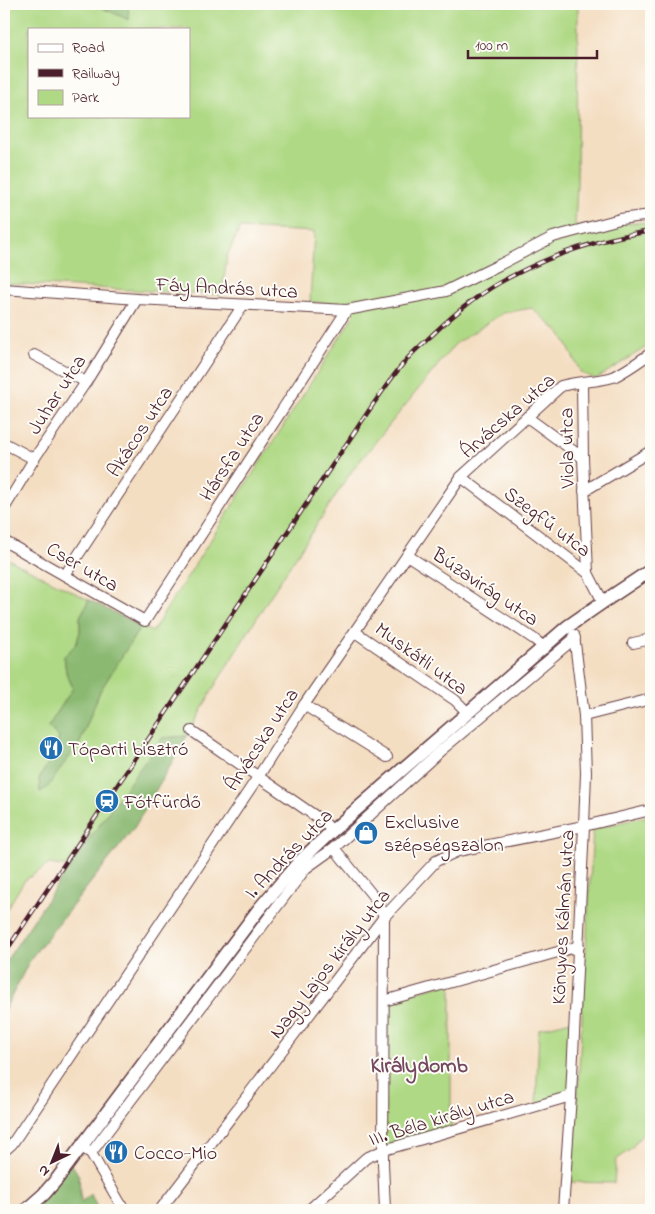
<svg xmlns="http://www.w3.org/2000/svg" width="655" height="1214" viewBox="0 0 655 1214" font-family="'Indie Flower',sans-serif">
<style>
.green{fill:#afd984;stroke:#7c7c58;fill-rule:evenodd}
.forest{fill:#8bb972;stroke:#6a6c4e}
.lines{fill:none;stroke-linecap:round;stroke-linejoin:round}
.minor-casing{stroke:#643c42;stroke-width:12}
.major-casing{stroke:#643c42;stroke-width:15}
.minor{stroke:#fff;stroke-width:10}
.major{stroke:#fff;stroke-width:12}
.rail-casing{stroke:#4a1f2b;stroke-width:4.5}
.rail{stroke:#fdfcf7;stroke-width:2.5;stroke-dasharray:8;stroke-linecap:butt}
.labels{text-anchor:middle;stroke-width:4;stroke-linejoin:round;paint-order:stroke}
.street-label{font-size:20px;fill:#4a1f2b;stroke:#fdfcf7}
.poi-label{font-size:20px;fill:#4a1f2b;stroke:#fdfcf7;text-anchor:start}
.neighbourhood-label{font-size:21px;font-weight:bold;fill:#74485e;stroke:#fdfcf7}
</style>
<rect width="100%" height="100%" fill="#fdfcf7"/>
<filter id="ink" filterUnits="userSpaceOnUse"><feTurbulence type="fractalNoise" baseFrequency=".02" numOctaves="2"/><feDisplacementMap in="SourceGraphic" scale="10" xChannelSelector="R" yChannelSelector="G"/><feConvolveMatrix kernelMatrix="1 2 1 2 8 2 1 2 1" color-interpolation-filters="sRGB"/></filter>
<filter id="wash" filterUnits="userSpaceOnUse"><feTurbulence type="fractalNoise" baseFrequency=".0096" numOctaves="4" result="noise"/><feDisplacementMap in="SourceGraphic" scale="20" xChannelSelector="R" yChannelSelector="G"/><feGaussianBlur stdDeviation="1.12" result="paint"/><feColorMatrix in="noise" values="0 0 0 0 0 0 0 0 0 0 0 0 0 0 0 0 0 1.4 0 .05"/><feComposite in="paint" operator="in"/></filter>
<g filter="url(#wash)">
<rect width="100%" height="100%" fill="#f4dec2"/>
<g class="green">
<path d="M4 4H93L129 19 128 4H578L577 186 575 226 651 222V344L596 379 581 373 562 335 532 308 503 313 455 344 351 472 271 595 217 682 187 736 162 738 69 867 49 864 24 881 4 914V557L89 600 80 617V632L76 644 64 656 66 672 73 688 48 727 59 737 57 747 39 779 41 791 79 745 100 691 141 626 152 632 354 315 346 305 310 302 314 232 240 228 227 256 222 295 4 283ZM29 29H189V116H29Z"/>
<path d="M651 815V1123L630 1150 616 1160 614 1183 569 1182 576 1120 593 829Z"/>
<path d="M451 982V1131L384 1150V1001Z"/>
<path d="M575 1020 571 1096 536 1106 539 1029Z"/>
</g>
<g class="forest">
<path d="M93 4H128L129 20Z"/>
<path d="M89 600 141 626 100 691 79 745 64 764 47 788 40 792 39 779 57 747 59 737 48 727 73 688 66 672 64 656 76 644 80 632V617Z"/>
<path d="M187 736 134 828 31 958 4 1011V964L69 867 162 738Z"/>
<path d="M71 1163 79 1176 81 1202 91 1194 98 1210H30Z"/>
</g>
</g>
<g filter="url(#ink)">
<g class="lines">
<g class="minor-casing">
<g id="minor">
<path d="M4 289 137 299 347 310 446 291 501 264 553 237 620 219 651 215"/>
<path d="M34 355 86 382"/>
<path d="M582 383 583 458 588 573"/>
<path d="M527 417 583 458"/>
<path d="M4 443 34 459"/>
<path d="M461 477 588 573 603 602"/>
<path d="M584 491 651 451"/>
<path d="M4 509 34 459 86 382 137 299"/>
<path d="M4 541 145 621 347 310"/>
<path d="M407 555 534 639 545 648"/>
<path d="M65 575 243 305"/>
<path d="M355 632 455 700 468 713"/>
<path d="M633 643 651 639"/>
<path d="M304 705 387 757"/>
<path d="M584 716 651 699"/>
<path d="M192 731 324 822 332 831"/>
<path d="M334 848 378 902 384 917 383 1163 385 1210"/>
<path d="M384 1001 579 946"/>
<path d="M86 1150 91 1153 124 1210"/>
<path d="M4 1151 12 1144 258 777 304 705 461 477 561 386C578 381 597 382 613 377 623 373 641 360 651 353"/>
<path d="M91 1153 306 868 334 848 439 752 575 638"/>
<path d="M160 1210 384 917 436 861 458 851 584 826 651 810"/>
<path d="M309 1210 366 1158 384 1150 571 1096"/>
<path d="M563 1210 571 1096 584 826 586 773 584 716 574 635"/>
</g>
</g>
<g class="major-casing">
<path id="major" d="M26 1210 44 1194 57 1179 259 909 299 862 332 831 404 768 567 627 603 602 651 570"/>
</g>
<use href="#minor" class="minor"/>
<use href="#major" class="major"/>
<g class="rail-casing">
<path id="rail" d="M4 954 374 403C385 388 396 371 409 357 415 350 424 343 431 336 454 314 482 291 510 277 554 254 602 238 651 231"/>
</g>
<use href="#rail" class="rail"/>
</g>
</g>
<defs>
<g id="restaurant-disc" transform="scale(1.25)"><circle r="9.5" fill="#1f6fb2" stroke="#fdfcf7"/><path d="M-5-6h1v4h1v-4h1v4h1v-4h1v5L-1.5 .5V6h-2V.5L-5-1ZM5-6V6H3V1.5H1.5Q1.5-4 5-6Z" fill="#fff"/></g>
<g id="station-disc" transform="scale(1.25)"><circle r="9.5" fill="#1f6fb2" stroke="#fdfcf7"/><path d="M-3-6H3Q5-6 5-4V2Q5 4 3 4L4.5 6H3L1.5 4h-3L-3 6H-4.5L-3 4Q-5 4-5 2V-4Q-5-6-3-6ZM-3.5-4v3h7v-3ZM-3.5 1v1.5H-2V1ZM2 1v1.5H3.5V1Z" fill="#fff"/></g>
<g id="shop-disc" transform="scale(1.25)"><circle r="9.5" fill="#1f6fb2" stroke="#fdfcf7"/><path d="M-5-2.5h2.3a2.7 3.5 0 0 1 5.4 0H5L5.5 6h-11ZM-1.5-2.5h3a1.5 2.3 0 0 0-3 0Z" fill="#fff"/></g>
</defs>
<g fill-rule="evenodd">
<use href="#restaurant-disc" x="51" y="748"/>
<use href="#station-disc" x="107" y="801"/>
<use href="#shop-disc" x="366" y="833"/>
<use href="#restaurant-disc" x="116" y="1152"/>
</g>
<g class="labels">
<g class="street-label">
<text transform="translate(227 287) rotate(3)" y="7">Fáy András utca</text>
<text transform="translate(56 394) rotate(-57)" y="7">Juhar utca</text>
<text transform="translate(507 415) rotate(-41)" y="7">Árvácska utca</text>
<text transform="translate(139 431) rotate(-57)" y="7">Akácos utca</text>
<text transform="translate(566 448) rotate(-91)" y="7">Viola utca</text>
<text transform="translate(231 456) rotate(-57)" y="7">Hársfa utca</text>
<text transform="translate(548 521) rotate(37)" y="7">Szegfű utca</text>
<text transform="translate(83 566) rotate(30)" y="7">Cser utca</text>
<text transform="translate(486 586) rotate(34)" y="7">Búzavirág utca</text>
<text transform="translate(422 658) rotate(36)" y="7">Muskátli utca</text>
<text transform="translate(261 739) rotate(-57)" y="7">Árvácska utca</text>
<text transform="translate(288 853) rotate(-46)" y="7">I. András utca</text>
<text transform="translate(562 917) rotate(-87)" y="7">Könyves Kálmán utca</text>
<text transform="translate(329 963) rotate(-52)" y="7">Nagy Lajos király utca</text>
<text transform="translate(441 1117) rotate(-17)" y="7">III. Béla király utca</text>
</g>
<g class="poi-label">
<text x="68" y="755">Tóparti bisztró</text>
<text x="124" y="808">Fótfürdő</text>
<text x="384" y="828">Exclusive<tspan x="384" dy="23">szépségszalon</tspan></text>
<text x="134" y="1159">Cocco-Mio</text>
</g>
<g class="neighbourhood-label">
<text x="419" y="1072">Királydomb</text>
</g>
</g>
<rect width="655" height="1214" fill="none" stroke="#fdfcf7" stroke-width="20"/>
<rect x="28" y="28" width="162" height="90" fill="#fdfcf7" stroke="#b5a4a5"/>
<rect x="38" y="44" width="25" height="8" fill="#ffffff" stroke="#b5a4a5"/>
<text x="72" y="52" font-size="15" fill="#4a1f2b">Road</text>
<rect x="38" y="69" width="25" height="8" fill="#4a1f2b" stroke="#b5a4a5"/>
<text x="72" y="78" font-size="15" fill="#4a1f2b">Railway</text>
<rect x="38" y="90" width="25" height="15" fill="#afd984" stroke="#b5a4a5"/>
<text x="72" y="102" font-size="15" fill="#4a1f2b">Park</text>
<g transform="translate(52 1162) rotate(223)" stroke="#fdfcf7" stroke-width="4" paint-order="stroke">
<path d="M0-4L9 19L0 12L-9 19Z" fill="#4a1f2b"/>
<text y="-8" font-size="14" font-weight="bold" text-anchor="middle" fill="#4a1f2b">N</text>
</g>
<path d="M468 50v8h129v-8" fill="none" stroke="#4a1f2b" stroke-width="2.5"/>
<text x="475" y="50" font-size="15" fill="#4a1f2b" stroke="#fdfcf7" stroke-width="4" paint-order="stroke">100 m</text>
</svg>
